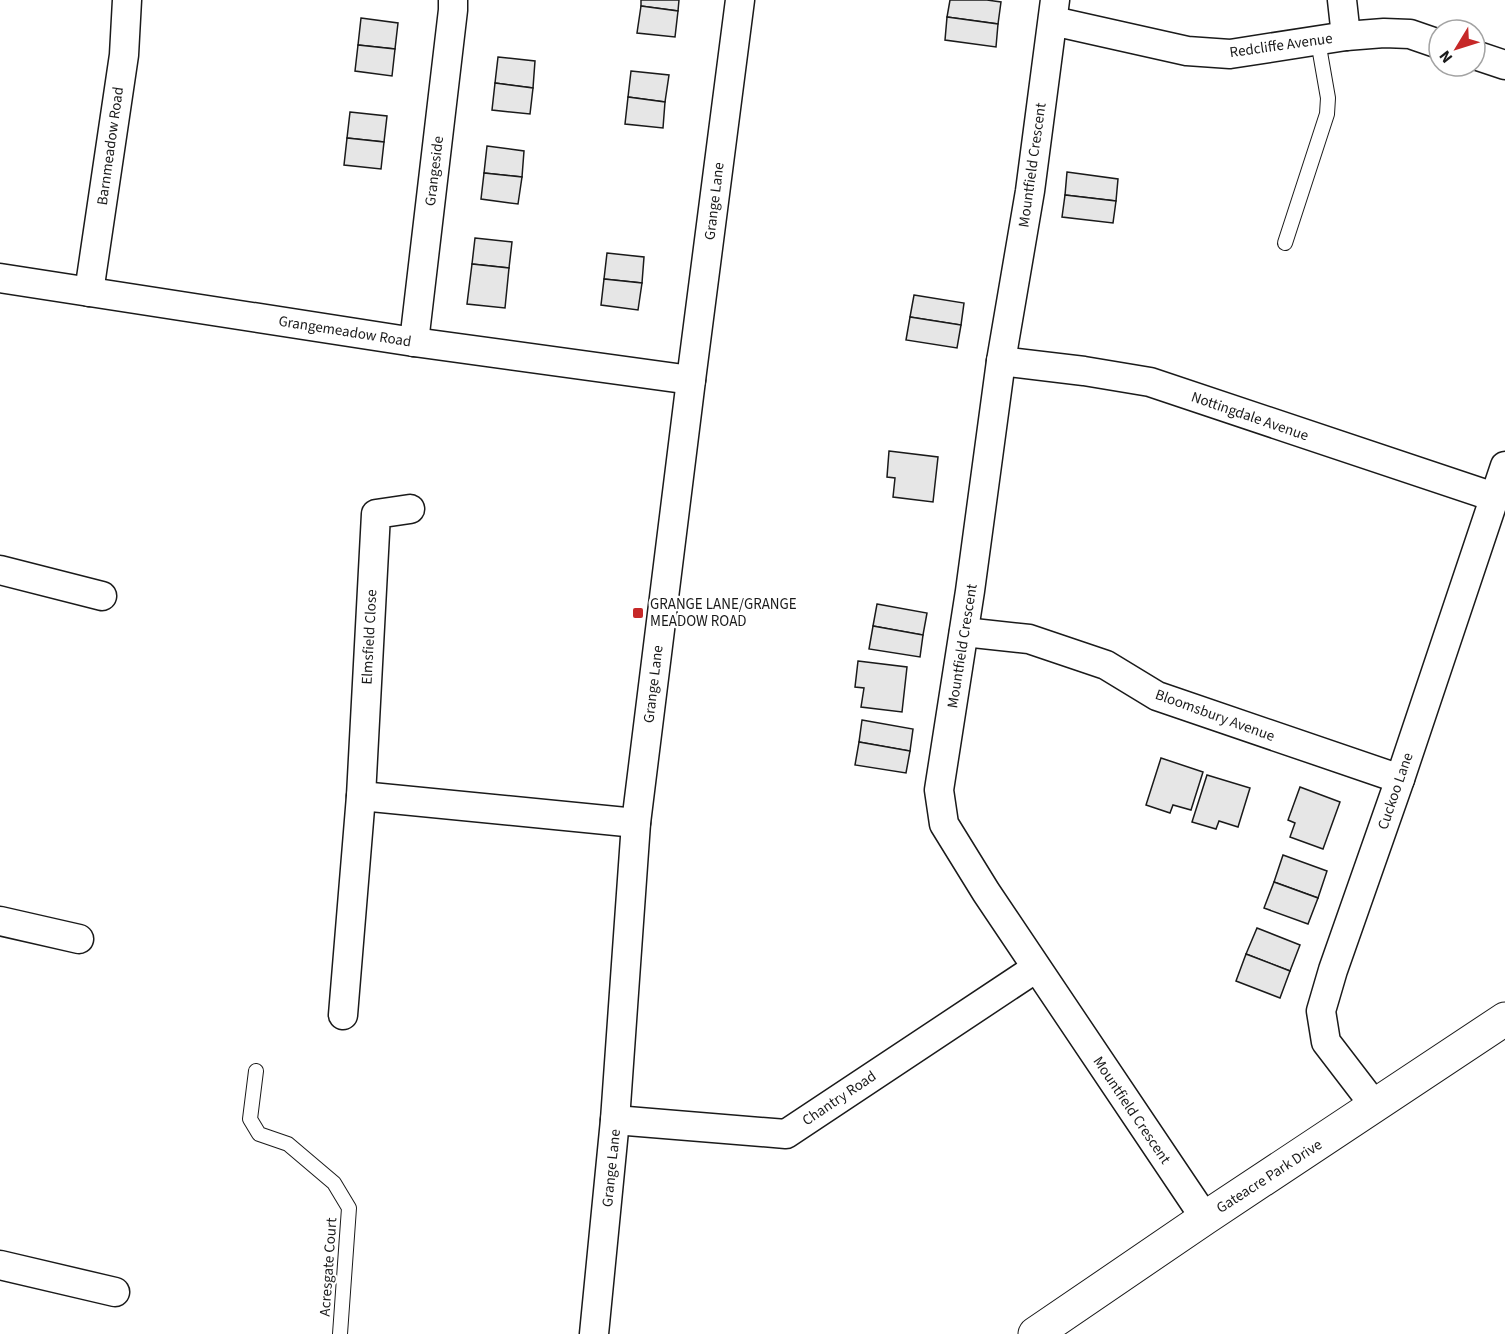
<svg xmlns="http://www.w3.org/2000/svg" width="1505" height="1334" viewBox="0 0 1505 1334" font-family="'Source Sans 3',sans-serif">
<style>
.building{fill:#e6e6e6;stroke:#1a1a1a;stroke-width:1.5}
.lines{fill:none;stroke-linecap:round;stroke-linejoin:round}
.lane-casing{stroke:#1a1a1a;stroke-width:16}
.street-casing{stroke:#1a1a1a;stroke-width:31}
.secondary-casing{stroke:#1a1a1a;stroke-width:35}
.lane{stroke:#fff;stroke-width:14}
.street{stroke:#fff;stroke-width:28}
.secondary{stroke:#fff;stroke-width:33}
.poi-dot{fill:#c62828;stroke:#fff;stroke-width:2}
.labels{text-anchor:middle;stroke-width:4.5;stroke-linejoin:round;paint-order:stroke}
.street-label{font-size:15px;fill:#1a1a1a;stroke:#fff}
.poi-label{font-size:15px;fill:#1a1a1a;stroke:#fff;text-anchor:start}
</style>
<rect width="100%" height="100%" fill="#fff"/>
<g class="building">
<path d="M641 0H679L678 11 641 6Z"/>
<path d="M950 0H987L1001 2 998 24 947 17Z"/>
<path d="M641 6 678 11 675 37 637 33Z"/>
<path d="M947 17 998 24 996 47 945 40Z"/>
<path d="M361 18 398 23 395 49 358 45Z"/>
<path d="M358 45 395 49 392 76 355 71Z"/>
<path d="M498 57 535 61 533 88 495 83Z"/>
<path d="M631 71 669 75 665 102 628 97Z"/>
<path d="M495 83 533 88 530 114 492 110Z"/>
<path d="M628 97 665 102 663 128 625 124Z"/>
<path d="M350 112 387 116 384 142 347 138Z"/>
<path d="M347 138 384 142 381 169 344 165Z"/>
<path d="M487 146 524 151 522 177 484 173Z"/>
<path d="M1067 172 1118 179 1116 201 1065 195Z"/>
<path d="M484 173 522 177 518 204 481 199Z"/>
<path d="M1065 195 1116 201 1113 223 1062 217Z"/>
<path d="M475 238 512 242 509 268 472 264Z"/>
<path d="M607 253 644 257 642 283 604 279Z"/>
<path d="M472 264 509 268 505 308 467 304Z"/>
<path d="M604 279 642 283 638 310 601 305Z"/>
<path d="M914 295 964 303 961 325 910 317Z"/>
<path d="M910 317 961 325 957 348 906 340Z"/>
<path d="M889 451 938 457 933 502 893 497 895 478 887 477Z"/>
<path d="M877 604 927 613 923 635 873 626Z"/>
<path d="M873 626 923 635 920 657 869 649Z"/>
<path d="M858 661 907 667 902 712 861 707 864 688 855 687Z"/>
<path d="M862 720 913 729 910 751 859 742Z"/>
<path d="M859 742 910 751 906 773 855 765Z"/>
<path d="M1161 758 1203 772 1191 810 1173 805 1170 813 1146 805Z"/>
<path d="M1207 775 1250 788 1238 827 1219 821 1216 829 1192 822Z"/>
<path d="M1300 787 1340 802 1323 849 1290 837 1295 823 1288 820Z"/>
<path d="M1283 855 1327 871 1318 898 1274 882Z"/>
<path d="M1274 882 1318 898 1308 924 1264 908Z"/>
<path d="M1257 928 1300 945 1290 971 1246 954Z"/>
<path d="M1246 954 1290 971 1280 998 1236 981Z"/>
</g>
<g class="lines">
<g class="lane-casing">
<g id="lane">
<path d="M1285 243 1327 114 1328 98 1318 41"/>
<path d="M256 1071 250 1119 259 1134 288 1144 334 1183 349 1208 340 1334"/>
</g>
</g>
<g class="street-casing">
<g id="street">
<path d="M1055 0 1030 191 1001 361 970 591 939 790 944 824 986 892 1205 1218"/>
<path d="M1342 0 1346 36"/>
<path d="M1053 21 1187 51 1230 54 1346 36 1384 33 1410 34 1439 44"/>
<path d="M1475 55 1505 65"/>
<path d="M0 278 414 342 691 380"/>
<path d="M89 292 124 55 127 0"/>
<path d="M414 342 453 10V0"/>
<path d="M1001 361 1084 371 1150 382 1494 497"/>
<path d="M0 570 102 596"/>
<path d="M964 632 1029 639 1106 665 1157 696 1400 779"/>
<path d="M361 796 636 823"/>
<path d="M0 921 79 939"/>
<path d="M343 1015 361 796 376 514 410 509"/>
<path d="M1375 1106 1326 1042 1321 1011 1333 970 1400 779 1505 466"/>
<path d="M615 1120 786 1134 1036 968"/>
<path d="M0 1265 115 1292"/>
<path d="M594 1334 615 1120 636 823 691 380 740 0"/>
</g>
</g>
<g class="secondary-casing">
<path id="secondary" d="M1035 1334 1205 1218 1505 1019"/>
</g>
<use href="#lane" class="lane"/>
<use href="#street" class="street"/>
<use href="#secondary" class="secondary"/>
</g>
<rect class="poi-dot" x="632" y="607" width="12" height="12" rx="3"/>
<g class="labels">
<g class="street-label">
<text transform="translate(1281 45) rotate(-8)" y="5">Redcliffe Avenue</text>
<text transform="translate(110 146) rotate(-82)" y="5">Barnmeadow Road</text>
<text transform="translate(1032 165) rotate(-82)" y="5">Mountfield Crescent</text>
<text transform="translate(434 171) rotate(-83)" y="5">Grangeside</text>
<text transform="translate(714 201) rotate(-83)" y="5">Grange Lane</text>
<text transform="translate(345 331) rotate(9)" y="5">Grangemeadow Road</text>
<text transform="translate(1250 416) rotate(19)" y="5">Nottingdale Avenue</text>
<text transform="translate(369 637) rotate(-87)" y="5">Elmsfield Close</text>
<text transform="translate(962 646) rotate(-81)" y="5">Mountfield Crescent</text>
<text transform="translate(653 684) rotate(-83)" y="5">Grange Lane</text>
<text transform="translate(1215 715) rotate(20)" y="5">Bloomsbury Avenue</text>
<text transform="translate(1395 791) rotate(-71)" y="5">Cuckoo Lane</text>
<text transform="translate(839 1098) rotate(-34)" y="5">Chantry Road</text>
<text transform="translate(1132 1110) rotate(56)" y="5">Mountfield Crescent</text>
<text transform="translate(611 1168) rotate(-84)" y="5">Grange Lane</text>
<text transform="translate(1269 1176) rotate(-33)" y="5">Gateacre Park Drive</text>
<text transform="translate(328 1267) rotate(-86)" y="5">Acresgate Court</text>
</g>
<g class="poi-label">
<text x="650" y="609">GRANGE LANE/GRANGE<tspan x="650" dy="17">MEADOW ROAD</tspan></text>
</g>
</g>
<g transform="translate(1457 48) rotate(232)"><circle r="28" fill="#ffffff" stroke="#a3a3a3" stroke-width="1.5"/>
<path d="M0-4.5L10 22L0 15L-10 22Z" fill="#c62828"/>
<text y="-9" font-size="16" font-weight="bold" text-anchor="middle" fill="#1a1a1a">N</text>
</g>
</svg>
